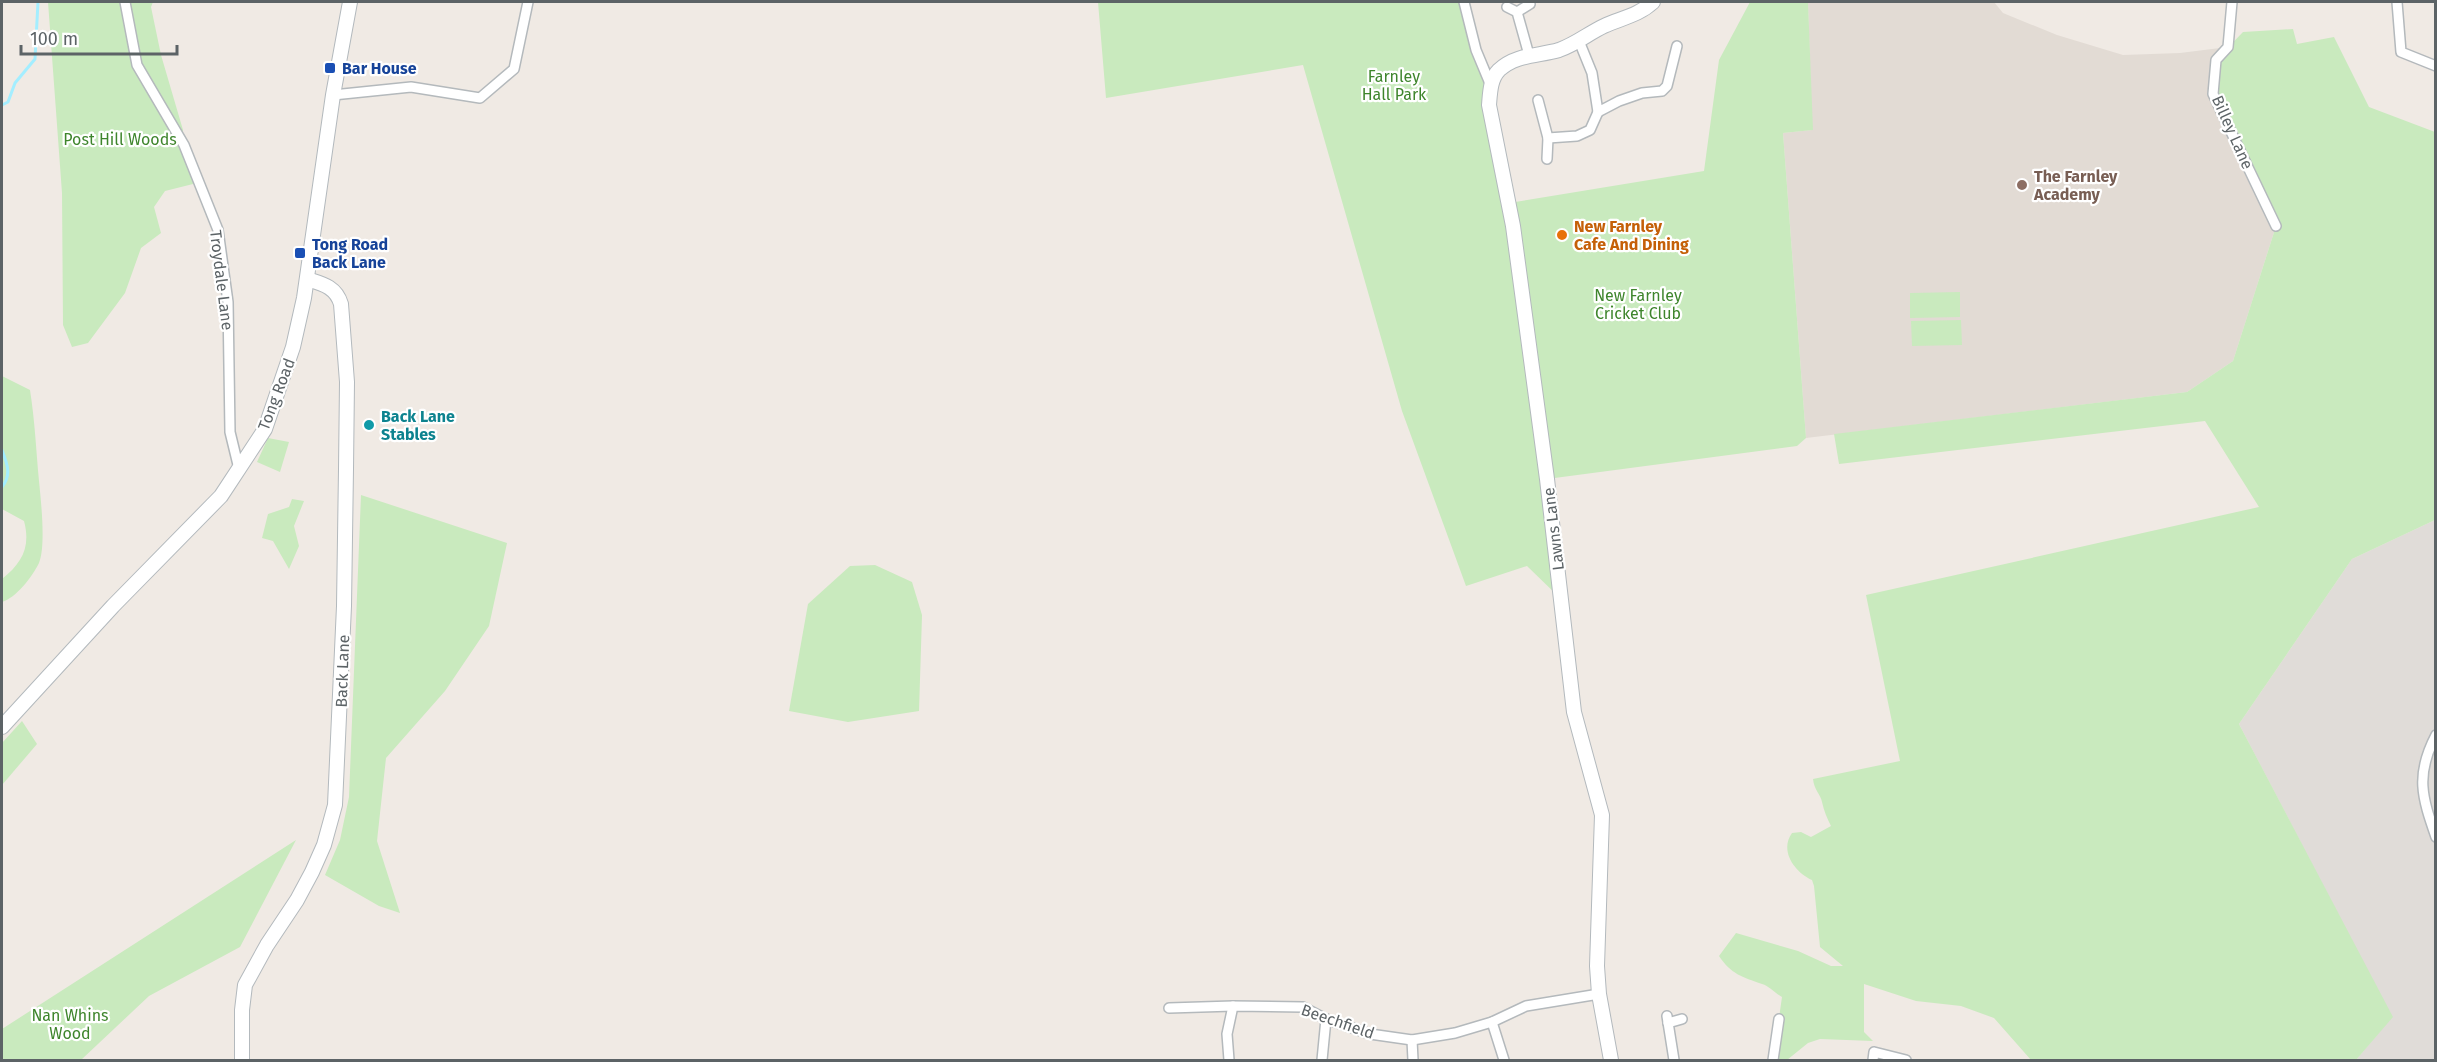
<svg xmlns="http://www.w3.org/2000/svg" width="2437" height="1062" viewBox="0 0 2437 1062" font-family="'Fira Sans',sans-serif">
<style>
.industrial{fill:#e0dcd8}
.education{fill:#e2dbd4}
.green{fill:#c9eabe}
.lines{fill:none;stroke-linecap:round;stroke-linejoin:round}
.stream{stroke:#a4eeff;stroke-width:3}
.street-casing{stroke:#b4b9bc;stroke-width:12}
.secondary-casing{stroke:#b3b9bd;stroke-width:16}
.street{stroke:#fff;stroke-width:9}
.secondary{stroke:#fff;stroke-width:14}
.transit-dot{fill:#1a4fb4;stroke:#fff;stroke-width:2}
.education-dot{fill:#8d6e63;stroke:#fff;stroke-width:2}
.food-dot{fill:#e8710a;stroke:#fff;stroke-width:2}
.culture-dot{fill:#0f9aa8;stroke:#fff;stroke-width:2}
.labels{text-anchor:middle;stroke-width:4.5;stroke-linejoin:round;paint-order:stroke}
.transit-label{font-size:16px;font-weight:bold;fill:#164399;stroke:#fff;text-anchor:start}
.park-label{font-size:16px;fill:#3e852c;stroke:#fff}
.street-label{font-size:16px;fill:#5c6366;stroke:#fff}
.education-label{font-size:16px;font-weight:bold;fill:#785e54;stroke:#fff;text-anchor:start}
.food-label{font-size:16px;font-weight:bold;fill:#c56008;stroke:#fff;text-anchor:start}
.culture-label{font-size:16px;font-weight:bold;fill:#0d838f;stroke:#fff;text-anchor:start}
</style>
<rect width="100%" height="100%" fill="#f0eae4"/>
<path class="industrial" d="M2435 520V1060H2356L2392 1017 2239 724 2352 559Z"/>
<path class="education" d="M1808 2H1994L2003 13 2057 35 2123 55 2180 53 2228 47 2276 226 2233 361 2187 392 1806 438 1783 133 1812 130Z"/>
<g class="green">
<path d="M48 2H153L151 7 161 55 183 130 182 142 197 183 165 191 154 207 161 233 141 248 125 293 88 343 72 347 63 325 62 193Z"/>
<path d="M1098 2H1464L1483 66 1509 203 1704 171 1719 60 1750 2H1808L1813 130 1783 133 1806 438 1797 446 1547 479 1561 599 1527 566 1466 586 1402 411 1303 65 1106 98Z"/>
<path d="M2293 29 2297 44 2334 37 2369 107 2435 132V520L2352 559 2239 724 2393 1017 2356 1060H2031L1994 1018 1961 1006 1916 1001 1864 984V1032L1873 1041 1820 1039 1808 1043 1787 1060H1773L1782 997C1775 993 1769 986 1762 984 1742 977 1731 974 1719 956L1736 933 1798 951 1831 966H1843L1820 947 1814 886 1812 880C1795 872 1779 851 1792 833L1801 832 1811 837 1831 826C1827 818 1824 811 1822 802 1821 795 1814 790 1813 779L1900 761 1866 595 2259 507 2205 421 1839 464 1834 434 2187 392 2233 361 2276 226 2213 94 2216 60 2243 32Z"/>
<path d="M1960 292V317L1910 318V293Z"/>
<path d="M1961 320 1962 345 1912 346 1911 321Z"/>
<path d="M2 376 30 390C35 422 36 449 39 481 41 501 46 546 39 563 32 577 16 598 2 602V579C22 563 31 547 24 521L2 509Z"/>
<path d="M268 438 289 442 280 472 257 462Z"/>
<path d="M361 495 507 543 489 626 445 691 386 758 377 841 400 913 379 906 325 875 340 840 349 797Z"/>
<path d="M292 499 304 501 294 526 299 546 289 569 273 541 262 538 268 514 289 507Z"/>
<path d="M875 565 912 582 922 615 919 711 848 722 789 711 808 604 850 566Z"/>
<path d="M22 721 37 744 2 785V743Z"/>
<path d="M296 840 240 947 149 996 81 1060H2V1029Z"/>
</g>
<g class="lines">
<g class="stream">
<path d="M2 105 8 102 15 83 35 59 38 2"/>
<path d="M2 450C7 463 12 475 2 487"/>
</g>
<g class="street-casing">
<g id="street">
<path d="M125 2 137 65 184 145 218 230 228 302 230 432 239 469"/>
<path d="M1464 2 1476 50 1491 86"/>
<path d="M2232 2 2228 47 2216 60 2213 94 2276 226"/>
<path d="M2397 2 2401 52 2436 66"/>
<path d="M1507 7 1517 12 1529 55"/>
<path d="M1517 12 1530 4"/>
<path d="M1579 41 1592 73 1598 112 1619 101 1642 93 1662 91 1667 86 1677 46"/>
<path d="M333 95 411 87 480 98 514 69 528 2"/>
<path d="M1538 100 1548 138 1577 136 1590 130 1598 112"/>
<path d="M1547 159 1548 138"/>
<path d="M2436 735C2415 775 2422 797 2436 837"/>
<path d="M1169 1008 1233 1006"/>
<path d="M1667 1016 1674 1060"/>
<path d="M1492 1022 1504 1060"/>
<path d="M1668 1023 1682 1019"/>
<path d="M1412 1040 1413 1060"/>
<path d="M1229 1060 1227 1034 1233 1006 1303 1007 1326 1019 1370 1034 1412 1040 1455 1033 1492 1022 1526 1006 1599 994"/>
<path d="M1322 1060 1326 1019"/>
<path d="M1773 1060 1779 1019"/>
<path d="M1873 1060 1874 1052 1906 1060"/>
</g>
</g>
<g class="secondary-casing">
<g id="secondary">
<path d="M2 727 113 606 221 496 265 429 293 347 304 298 333 95 350 2"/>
<path d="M242 1060V1010L245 985 267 945 297 900 312 872 324 845 335 805 344 606 346 469 347 382 341 304C336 287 323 284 307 279"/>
<path d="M1611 1060 1599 994 1597 966 1602 815 1574 712 1547 479 1513 226 1489 105C1490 94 1490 79 1499 70 1516 54 1539 56 1559 50 1576 44 1589 33 1604 26 1622 18 1639 15 1653 2"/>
</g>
</g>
<use href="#street" class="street"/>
<use href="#secondary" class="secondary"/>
</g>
<g class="transit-dot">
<rect x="324" y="62" width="12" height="12" rx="3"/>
<rect x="294" y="247" width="12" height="12" rx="3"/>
</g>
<circle class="education-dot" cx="2022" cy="185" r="6"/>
<circle class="food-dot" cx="1562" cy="235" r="6"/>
<circle class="culture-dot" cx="369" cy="425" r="6"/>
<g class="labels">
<g class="transit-label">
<text x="342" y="74">Bar House</text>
<text x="312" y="250">Tong Road<tspan x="312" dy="18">Back Lane</tspan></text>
</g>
<g class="park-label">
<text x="1394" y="82">Farnley<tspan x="1394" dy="18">Hall Park</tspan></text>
<text x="120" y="145">Post Hill Woods</text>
<text x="1638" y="301">New Farnley<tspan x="1638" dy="18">Cricket Club</tspan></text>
<text x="70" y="1021">Nan Whins<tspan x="70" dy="18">Wood</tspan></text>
</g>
<g class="street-label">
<text transform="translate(2233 132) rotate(66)" y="6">Billey Lane</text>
<text transform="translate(222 280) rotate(83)" y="6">Troydale Lane</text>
<text transform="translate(276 394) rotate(-69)" y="6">Tong Road</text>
<text transform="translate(1553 529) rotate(-97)" y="6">Lawns Lane</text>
<text transform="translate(342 671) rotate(-88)" y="6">Back Lane</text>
<text transform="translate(1338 1021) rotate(19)" y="6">Beechfield</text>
</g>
<g class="education-label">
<text x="2034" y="182">The Farnley<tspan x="2034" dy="18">Academy</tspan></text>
</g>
<g class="food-label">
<text x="1574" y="232">New Farnley<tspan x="1574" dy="18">Cafe And Dining</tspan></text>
</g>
<g class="culture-label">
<text x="381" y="422">Back Lane<tspan x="381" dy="18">Stables</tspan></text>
</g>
</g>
<rect width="2437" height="1062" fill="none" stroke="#5c6366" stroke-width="6"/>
<path d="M21 45v9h156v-9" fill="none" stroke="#5c6366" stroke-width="3"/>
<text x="30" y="45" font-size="18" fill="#5c6366" stroke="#ffffff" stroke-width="4.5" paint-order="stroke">100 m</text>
</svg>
